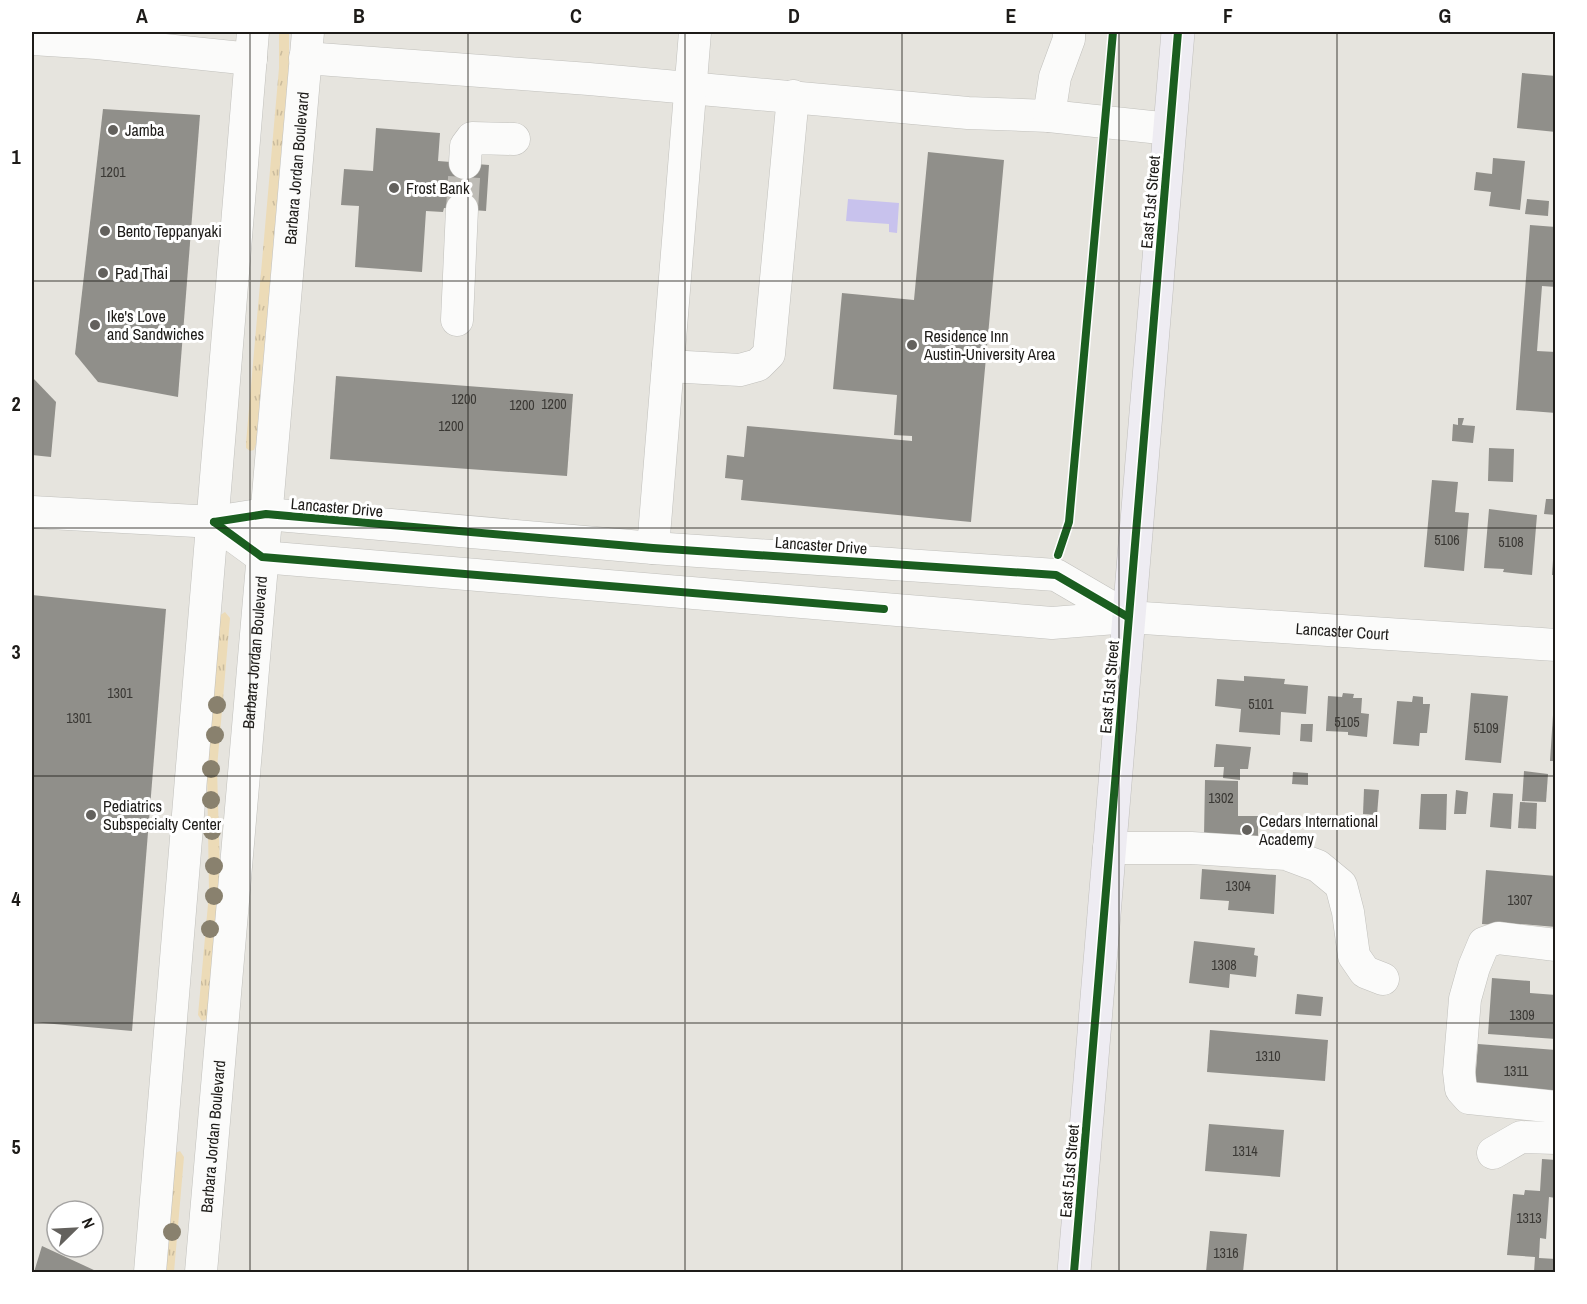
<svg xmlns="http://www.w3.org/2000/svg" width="1587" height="1304" viewBox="0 0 1587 1304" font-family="'Archivo Narrow',sans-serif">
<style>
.grass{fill:url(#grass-tufts)}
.water{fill:#c8c2ed}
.building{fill:#908f8a}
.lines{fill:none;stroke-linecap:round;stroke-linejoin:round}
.minor-tunnel{stroke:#bebcb6;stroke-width:32;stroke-dasharray:32 16;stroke-linecap:butt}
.minor-casing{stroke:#c1c0bc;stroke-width:33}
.major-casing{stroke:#c0bfbc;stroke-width:34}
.minor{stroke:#fbfbfa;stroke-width:32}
.major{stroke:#eeecf2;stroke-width:33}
.cycleway-casing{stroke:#fff;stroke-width:11}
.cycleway{stroke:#1b5e20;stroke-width:8}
.tree{fill:#89816e}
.grid{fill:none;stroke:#1d1b18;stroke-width:1.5;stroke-opacity:0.55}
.poi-dot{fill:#63615d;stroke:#fff;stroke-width:2}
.labels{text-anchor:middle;stroke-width:6;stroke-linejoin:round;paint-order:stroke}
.number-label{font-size:14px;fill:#3a3834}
.poi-label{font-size:16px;fill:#1d1b18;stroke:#fff;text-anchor:start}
.street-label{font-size:16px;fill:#1d1b18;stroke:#fff}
.neatline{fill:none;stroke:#1d1b18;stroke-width:2}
.grid-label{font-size:20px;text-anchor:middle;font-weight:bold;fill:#1d1b18}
</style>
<defs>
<pattern id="grass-tufts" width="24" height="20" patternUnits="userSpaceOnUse" patternTransform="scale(1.5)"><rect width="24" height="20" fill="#ecdbb7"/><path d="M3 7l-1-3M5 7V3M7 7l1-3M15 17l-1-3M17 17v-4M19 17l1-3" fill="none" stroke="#cabb9d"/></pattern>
</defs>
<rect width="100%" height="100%" fill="#e6e4de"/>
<g class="grass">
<path d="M279 32H289V63L256 444 254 450 250 451 246 448V443L279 68Z"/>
<path d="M225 612 230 618 217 768 220 872 218 917 207 1019 202 1021 198 1015 209 893 207 767 219 616Z"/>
<path d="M180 1151 184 1157 174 1272H164L175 1153Z"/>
</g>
<path class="water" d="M848 199 899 203 897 233 889 232V224L846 221Z"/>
<g class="building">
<path d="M1522 73 1556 76V132L1517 128Z"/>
<path d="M103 109 200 115 178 397 98 382 75 354Z"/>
<path d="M376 128 440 133 438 161 489 165 486 211 444 208 443 212 426 211 422 272 355 267 359 206 341 205 344 169 373 171Z"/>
<path d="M928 152 1004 160 971 522 741 500 743 480 725 478 727 455 744 457 747 426 912 441V436L894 435 897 395 833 389 842 293 914 300Z"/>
<path d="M1493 158 1525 161 1520 210 1489 206 1491 192 1474 190 1476 172 1492 174Z"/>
<path d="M1527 199 1549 201 1548 216 1525 214Z"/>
<path d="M1530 225 1556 227V287L1542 286 1537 351 1556 352V413L1516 410Z"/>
<path d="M336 376 573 394 567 476 330 459Z"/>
<path d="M32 377 56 402 51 457 32 455Z"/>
<path d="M1458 418H1464L1462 425 1475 426 1473 443 1452 441 1453 424 1458 425Z"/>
<path d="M1489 448 1514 449 1513 482 1488 481Z"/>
<path d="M1432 480 1458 482 1455 512 1469 513 1464 571 1424 567Z"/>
<path d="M1546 499H1556V515L1544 514Z"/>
<path d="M1489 509 1537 515 1532 575 1503 572 1504 569 1484 568Z"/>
<path d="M1554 545H1556V575H1552Z"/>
<path d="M32 595 166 609 132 1031 32 1022Z"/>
<path d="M1244 676 1285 679 1284 684 1308 686 1306 714 1281 712 1280 735 1239 732 1241 709 1215 706 1217 679 1244 681Z"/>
<path d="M1343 693 1354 694 1353 698H1362L1361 713 1369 714 1367 737 1348 735V732L1326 731 1328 696 1342 697Z"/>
<path d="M1471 693 1508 696 1501 763 1465 760Z"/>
<path d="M1413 696 1423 697V704H1430L1427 733H1420L1419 746 1393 744 1397 701 1412 702Z"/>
<path d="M1553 715H1556V761H1550Z"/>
<path d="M1301 724H1313L1312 742 1300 741Z"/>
<path d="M1216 744 1251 747 1248 769H1240V780L1223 778 1224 767H1214Z"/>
<path d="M1524 771 1548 774 1546 802 1522 801Z"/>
<path d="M1293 772 1308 773V785L1292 784Z"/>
<path d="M1205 780 1238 781V816H1258V837L1204 836Z"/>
<path d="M1364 789 1379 790 1377 815 1363 814Z"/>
<path d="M1456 790 1468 792 1466 814H1454Z"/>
<path d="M1493 793 1513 794 1511 829 1490 827Z"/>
<path d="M1421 794H1447L1446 830 1419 829Z"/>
<path d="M1520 802 1537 803 1536 829 1518 828Z"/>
<path d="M1202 869 1276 875 1274 914 1228 910 1229 901 1200 899Z"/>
<path d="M1486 870 1556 876V927L1521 924 1520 927 1482 924Z"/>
<path d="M1194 941 1255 948 1254 955 1258 956 1256 977 1230 974 1229 988 1189 983Z"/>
<path d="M1492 978 1530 981V993L1556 995V1039L1488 1034Z"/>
<path d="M1297 994 1323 997 1321 1016 1295 1014Z"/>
<path d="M1210 1030 1328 1040 1325 1081 1207 1072Z"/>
<path d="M1478 1044 1556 1050V1095L1474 1096Z"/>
<path d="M1209 1124 1284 1130 1280 1177 1205 1171Z"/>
<path d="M1542 1159 1556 1160V1198L1549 1197 1546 1239 1540 1238 1539 1258 1556 1259V1272H1534L1535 1257 1507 1255 1513 1194 1524 1195 1525 1190 1540 1191Z"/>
<path d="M1210 1231 1247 1234 1243 1272H1206Z"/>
<path d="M42 1246 96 1271 95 1272H34Z"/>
</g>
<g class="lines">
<path class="minor-tunnel" d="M462 209 465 163"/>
<g class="minor-casing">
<g id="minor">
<path d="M32 39 97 43 251 59"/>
<path d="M305 58 589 79 968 113 1049 116 1170 129"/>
<path d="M1049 116 1055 77 1069 39V32"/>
<path d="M465 163 466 146 472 138 514 139"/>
<path d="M457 320 462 209"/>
<path d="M668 366 740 370 758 365 769 354 793 96"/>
<path d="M32 512 214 522 266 514 653 548 1056 575 1128 617"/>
<path id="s1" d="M214 522 262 557 1052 623 1128 617 1556 645"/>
<path d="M653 548 695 32"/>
<path d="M1109 848H1191L1286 854 1318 866 1341 885 1348 912 1354 956 1365 972 1383 979"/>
<path d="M1556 945 1498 938 1484 943 1474 967 1465 999 1459 1072 1461 1089 1469 1098 1556 1107"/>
<path d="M1493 1153 1521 1137 1556 1138"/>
<path d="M150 1272 253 32"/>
<path id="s2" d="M201 1272 308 32"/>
</g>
</g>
<g class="major-casing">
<path id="major" d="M1074 1272 1178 32"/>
</g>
<use href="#minor" class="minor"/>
<use href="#major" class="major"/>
<g class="cycleway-casing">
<g id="cycleway">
<path d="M214 522 266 514 653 548 1056 575 1128 617"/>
<path d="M214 522 262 557 884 609"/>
<path d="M1058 555 1069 522 1113 32"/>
<path d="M1074 1272 1178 32"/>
</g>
</g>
<use href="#cycleway" class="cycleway"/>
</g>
<g class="tree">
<circle cx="217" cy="705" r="9"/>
<circle cx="215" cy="735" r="9"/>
<circle cx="211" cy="769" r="9"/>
<circle cx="211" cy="800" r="9"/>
<circle cx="212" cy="831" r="9"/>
<circle cx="214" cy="866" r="9"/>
<circle cx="214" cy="896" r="9"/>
<circle cx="210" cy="929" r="9"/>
<circle cx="172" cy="1232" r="9"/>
</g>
<path class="grid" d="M250 32V1272M468 32V1272M685 32V1272M902 32V1272M1119 32V1272M1337 32V1272M32 281H1556M32 528H1556M32 776H1556M32 1023H1556"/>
<g class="poi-dot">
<circle cx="113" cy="130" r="6"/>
<circle cx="394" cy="188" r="6"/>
<circle cx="105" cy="231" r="6"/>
<circle cx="103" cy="273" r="6"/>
<circle cx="95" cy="325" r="6"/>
<circle cx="912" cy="345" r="6"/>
<circle cx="91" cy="815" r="6"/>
<circle cx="1247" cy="830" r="6"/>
</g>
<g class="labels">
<g class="number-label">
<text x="113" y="177">1201</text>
<text x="464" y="404">1200</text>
<text x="554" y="409">1200</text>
<text x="522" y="410">1200</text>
<text x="451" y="431">1200</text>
<text x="1447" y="545">5106</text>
<text x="1511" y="547">5108</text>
<text x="120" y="698">1301</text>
<text x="1261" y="709">5101</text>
<text x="79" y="723">1301</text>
<text x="1347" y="727">5105</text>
<text x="1486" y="733">5109</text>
<text x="1221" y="803">1302</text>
<text x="1238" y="891">1304</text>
<text x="1520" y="905">1307</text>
<text x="1224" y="970">1308</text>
<text x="1522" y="1020">1309</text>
<text x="1268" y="1061">1310</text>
<text x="1516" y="1076">1311</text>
<text x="1245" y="1156">1314</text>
<text x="1529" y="1223">1313</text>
<text x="1226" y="1258">1316</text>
</g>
<g class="poi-label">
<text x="125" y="136">Jamba</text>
<text x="406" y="194">Frost Bank</text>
<text x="117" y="237">Bento Teppanyaki</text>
<text x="115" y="279">Pad Thai</text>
<text x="107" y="322">Ike's Love<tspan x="107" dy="18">and Sandwiches</tspan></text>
<text x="924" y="342">Residence Inn<tspan x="924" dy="18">Austin-University Area</tspan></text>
<text x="103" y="812">Pediatrics<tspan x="103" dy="18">Subspecialty Center</tspan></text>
<text x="1259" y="827">Cedars International<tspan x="1259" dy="18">Academy</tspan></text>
</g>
<g class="street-label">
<text dy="6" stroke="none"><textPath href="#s2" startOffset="1108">Barbara Jordan Boulevard</textPath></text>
<text transform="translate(1150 202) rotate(-85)" y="6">East 51st Street</text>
<text transform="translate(337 507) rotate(5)" y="6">Lancaster Drive</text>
<text transform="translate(821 545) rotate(4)" y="6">Lancaster Drive</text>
<text dy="6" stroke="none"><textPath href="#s1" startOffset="1143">Lancaster Court</textPath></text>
<text dy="6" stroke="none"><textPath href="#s2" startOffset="622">Barbara Jordan Boulevard</textPath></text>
<text transform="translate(1109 687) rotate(-85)" y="6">East 51st Street</text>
<text dy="6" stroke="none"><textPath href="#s2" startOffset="136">Barbara Jordan Boulevard</textPath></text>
<text transform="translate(1069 1171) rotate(-85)" y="6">East 51st Street</text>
</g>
</g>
<rect width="1587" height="1304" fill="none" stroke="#ffffff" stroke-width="66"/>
<g transform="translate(75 1229) rotate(66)"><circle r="28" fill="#ffffff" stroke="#a5a4a3" stroke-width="1.5"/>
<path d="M0-4.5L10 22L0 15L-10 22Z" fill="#63615d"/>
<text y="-9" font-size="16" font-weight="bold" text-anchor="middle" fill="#1d1b18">N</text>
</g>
<rect x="33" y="33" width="1521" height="1238" class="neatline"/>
<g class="grid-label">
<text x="142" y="23">A</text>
<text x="359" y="23">B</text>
<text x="576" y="23">C</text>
<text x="794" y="23">D</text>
<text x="1011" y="23">E</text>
<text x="1228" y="23">F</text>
<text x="1445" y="23">G</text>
<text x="16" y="164">1</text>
<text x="16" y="411">2</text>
<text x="16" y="659">3</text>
<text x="16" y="906">4</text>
<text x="16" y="1154">5</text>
</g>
</svg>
